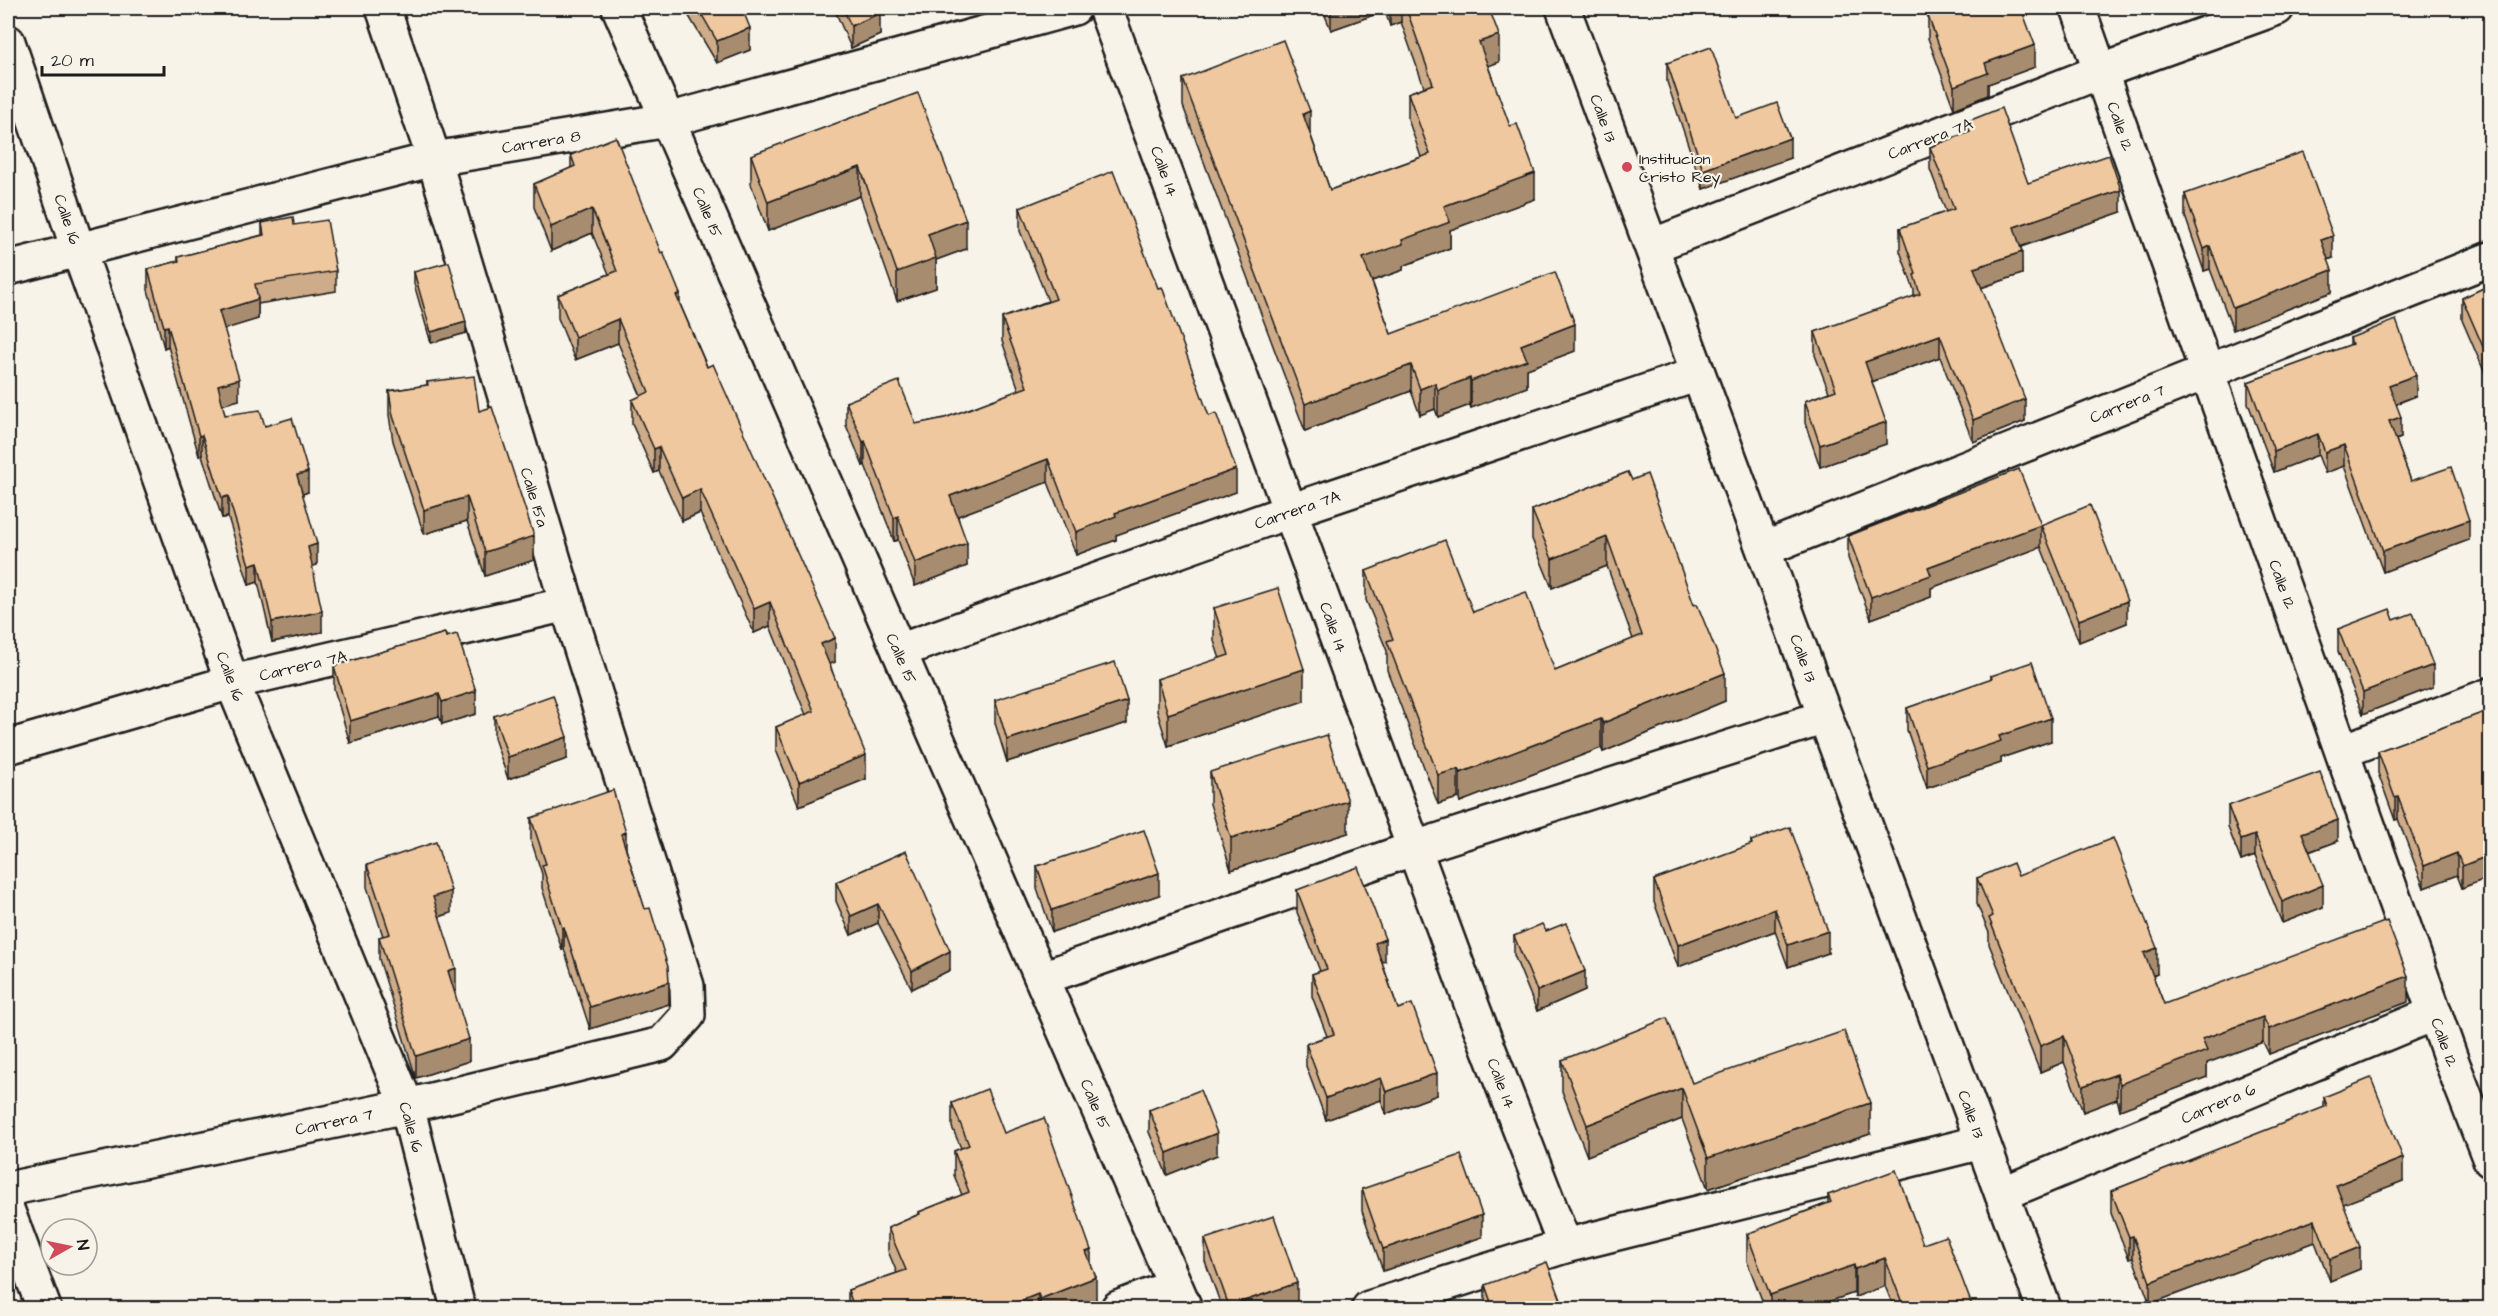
<svg xmlns="http://www.w3.org/2000/svg" width="2498" height="1316" viewBox="0 0 2498 1316" font-family="'Architects Daughter',sans-serif">
<style>
.lines{fill:none;stroke-linecap:round;stroke-linejoin:round}
.street-casing{stroke:#1c1c1c;stroke-width:38}
.highway-casing{stroke:#1c1c1c;stroke-width:38}
.street{stroke:#f7f3e8;stroke-width:33}
.highway{stroke:#f7f3e8;stroke-width:33}
.wall{fill:#ceac89;stroke:#1c1c1c;stroke-width:1.5}
.shaded-wall{fill:#a88c6f;stroke:#1c1c1c;stroke-width:1.5}
.building{fill:#f0c89f;stroke:#1c1c1c;stroke-width:1.5}
.poi-dot{fill:#d1495b;stroke:#f7f3e8;stroke-width:2}
.labels{text-anchor:middle;stroke-width:4.5;stroke-linejoin:round;paint-order:stroke}
.street-label{font-size:16px;fill:#1c1c1c;stroke:#f7f3e8}
.poi-label{font-size:16px;fill:#1c1c1c;stroke:#f7f3e8;text-anchor:start}
</style>
<rect width="100%" height="100%" fill="#f7f3e8"/>
<filter id="ink" filterUnits="userSpaceOnUse"><feTurbulence type="fractalNoise" baseFrequency=".0167" numOctaves="2"/><feDisplacementMap in="SourceGraphic" scale="12" xChannelSelector="R" yChannelSelector="G"/><feConvolveMatrix kernelMatrix="1 2 1 2 8 2 1 2 1" color-interpolation-filters="sRGB"/></filter>
<g filter="url(#ink)">
<g class="lines">
<g class="street-casing">
<g id="street">
<path d="M619 8 1185 1308"/>
<path d="M1105 8 1474 1011 1565 1246"/>
<path d="M2078 8 2452 1062 2490 1160"/>
<path d="M8 42 78 249 232 682 407 1106 458 1308"/>
<path d="M1652 246 2102 71 2277 8"/>
<path d="M8 268 434 159 668 120 1074 8"/>
<path d="M1764 549 2490 259"/>
<path d="M899 651 1290 511 1698 374"/>
<path d="M8 747 232 682 567 604"/>
<path d="M2343 751 2490 695"/>
<path d="M1042 978 1415 848 1825 717"/>
<path d="M8 1189 407 1106 662 1044 688 1015 687 986 567 604 434 159 383 8"/>
<path d="M2002 1194 2435 1013"/>
<path d="M8 1212 44 1308"/>
<path d="M1118 1308 1175 1286"/>
<path d="M1369 1308 1565 1246 1982 1142"/>
</g>
</g>
<g class="highway-casing">
<path id="highway" d="M1563 8 2044 1308"/>
</g>
<use href="#street" class="street"/>
<use href="#highway" class="highway"/>
</g>
<g class="wall">
<path d="M684 8H742L750 50 717 63Z"/>
<path d="M834 8H877L880 35 851 48Z"/>
<path d="M1322 8H1489L1499 62 1488 66 1535 199 1450 230V248L1403 266V270L1372 281 1391 334 1575 351 1527 369V387L1471 408 1470 405 1438 417 1435 409 1420 415 1411 391 1305 431 1183 106V79L1310 133 1330 190 1421 157 1408 119V93L1424 87 1401 22 1390 26 1385 11 1331 30Z"/>
<path d="M1928 16 2035 67 1988 84V95L1954 109 1928 38Z"/>
<path d="M1667 63 1736 118 1790 158 1703 189 1667 82Z"/>
<path d="M918 93 966 249 936 260V288L897 301 860 196 768 231 751 184V155Z"/>
<path d="M1966 122 2028 183 2121 212 2021 247 2022 274 1981 288 2025 421 1973 442 1940 357 1872 382 1886 444 1820 467 1805 423V401L1829 392 1815 355V332L1914 297V290L1900 251V228L1946 212 1930 169V147L1966 133Z"/>
<path d="M571 155 680 304 835 662 830 664 866 779 799 806 776 750V727L806 715 770 626 754 633 700 513 682 521 659 471 654 473 632 424V400L641 396 618 343 575 360 558 318V295L609 274 592 233 551 251 534 207V184L571 168Z"/>
<path d="M2185 194 2333 258 2328 260 2332 292 2233 330 2210 269 2204 271 2185 216Z"/>
<path d="M1020 208 1236 492 1116 535V540L1076 555 1048 482 958 516 967 566 915 586 898 540 894 541 865 465 863 466 846 425V402L916 424 945 418 1019 390 1002 341V318L1048 301 1020 231Z"/>
<path d="M262 223 294 225 336 271V291L258 304V319L224 329 239 400 222 404 225 415 265 426 308 492 302 494 317 565 312 566 322 632 272 642 258 582 249 585 228 517 222 518 202 455 199 456 168 346 164 348 148 290V269L178 261V257L262 235Z"/>
<path d="M414 272 466 333 431 343 414 284Z"/>
<path d="M2490 285V385L2462 320V298Z"/>
<path d="M2350 338 2416 396 2396 404 2401 438 2396 440 2411 481 2469 540 2383 572 2344 466 2325 473 2318 455 2274 472 2248 403V382L2350 345Z"/>
<path d="M427 382 479 411 534 560 485 576 467 521 424 534 393 441 389 415V391L427 385Z"/>
<path d="M1628 472 1725 701 1603 752 1601 748 1460 802 1458 798 1438 804 1387 670V651L1366 600V571L1473 612 1555 671 1633 639 1607 566 1552 588 1532 539V510Z"/>
<path d="M2041 525 2127 623 2079 642 2041 547 1931 588V597L1871 619 1848 558V536Z"/>
<path d="M1214 608 1304 701 1168 746 1157 711V679L1220 659 1214 641Z"/>
<path d="M2394 620 2433 687 2363 714 2338 651V629Z"/>
<path d="M445 633 476 714 442 724 439 716 350 743 334 689V666Z"/>
<path d="M1991 676 2051 741 2001 758V763L1927 788 1907 730V708L1991 679Z"/>
<path d="M995 700 1127 723 1007 762 995 723Z"/>
<path d="M2490 710V877L2462 888 2457 875 2424 888 2398 819 2395 820 2378 773V751Z"/>
<path d="M494 716 567 759 508 779 494 738Z"/>
<path d="M1210 772 1348 833 1231 870 1210 804Z"/>
<path d="M2228 806 2338 841 2309 852 2323 907 2282 923 2255 856 2241 861 2228 827Z"/>
<path d="M531 818 626 849 669 1004 590 1029 564 949 562 950 542 888V874L531 840Z"/>
<path d="M1751 841 1828 953 1788 967 1775 931 1678 967 1654 902V880L1751 845Z"/>
<path d="M906 851 950 970 912 989 878 923 851 935 836 901V882Z"/>
<path d="M367 865 451 913 439 917 456 991H454L469 1061 416 1078 379 959V937L383 936 367 887Z"/>
<path d="M1037 866 1159 895 1052 932 1037 888Z"/>
<path d="M2018 876 2157 974 2153 976 2164 1004 2408 1002 2269 1054 2263 1042 2207 1063V1077L2120 1110 2117 1099 2083 1112 2064 1062 2040 1072 1989 944V933L1977 904V878Z"/>
<path d="M1297 890 1385 961 1382 962 1398 1009 1437 1095 1386 1114 1381 1100 1326 1120 1306 1066V1044L1327 1036 1312 996V974L1320 971 1297 912Z"/>
<path d="M1546 931 1585 990 1537 1011 1514 955V936Z"/>
<path d="M1562 1060 1692 1083 1870 1134 1708 1189 1682 1119 1587 1156 1562 1091Z"/>
<path d="M2324 1097 2403 1181 2343 1204 2360 1269 2330 1281 2315 1242 2150 1304 2133 1258 2129 1259 2111 1213V1191L2324 1108Z"/>
<path d="M952 1103 1004 1133 1091 1264 1096 1301 1077 1308H848V1290L897 1273 888 1251V1228L919 1214V1212L962 1195 954 1175V1151L961 1148 952 1127Z"/>
<path d="M1149 1110 1217 1155 1167 1175 1149 1132Z"/>
<path d="M1362 1189 1482 1237 1383 1271 1362 1211Z"/>
<path d="M1828 1195 1923 1244 1973 1308H1894L1885 1286 1855 1297 1854 1293 1810 1308H1765L1747 1261V1234L1828 1203Z"/>
<path d="M1205 1239 1297 1305 1287 1308H1222L1205 1261Z"/>
<path d="M1485 1285 1564 1308H1485Z"/>
</g>
<g class="shaded-wall">
<path d="M1331 8H1385V11L1331 30Z"/>
<path d="M1390 8H1401V22L1390 26Z"/>
<path d="M880 13V35L851 48V26Z"/>
<path d="M750 28V50L717 63V41Z"/>
<path d="M1499 35V62L1479 69V42Z"/>
<path d="M2035 45V67L1988 84V95L1954 109V86L1985 63Z"/>
<path d="M1310 111V138L1303 114Z"/>
<path d="M1790 138V158L1703 189V170Z"/>
<path d="M860 167V196L768 231V202Z"/>
<path d="M1535 173V199L1450 230V248L1403 266V270L1363 284V258L1402 240 1444 206Z"/>
<path d="M2121 190V212L2014 249V227Z"/>
<path d="M592 209V233L551 251V227Z"/>
<path d="M966 220V249L936 260V288L897 301V272L928 234Z"/>
<path d="M2333 236V258L2321 262V240Z"/>
<path d="M2210 246V269L2204 271V249Z"/>
<path d="M2022 252V274L1974 290V268Z"/>
<path d="M2332 270V292L2233 330V308Z"/>
<path d="M680 294V317L676 295Z"/>
<path d="M258 299V319L219 331V311Z"/>
<path d="M618 319V343L575 360V337Z"/>
<path d="M466 322V333L431 343V332Z"/>
<path d="M1575 324V351L1527 369V387L1471 408V381L1521 345Z"/>
<path d="M168 326V346L164 348V327Z"/>
<path d="M1940 335V357L1865 384V362Z"/>
<path d="M1411 365V391L1305 431V404Z"/>
<path d="M2416 375V396L2389 406V385Z"/>
<path d="M1470 378V405L1438 417V390Z"/>
<path d="M239 379V400L218 406V385Z"/>
<path d="M1435 383V409L1420 415V389Z"/>
<path d="M2025 399V421L1973 442V420Z"/>
<path d="M2401 417V438L2389 442V421Z"/>
<path d="M1886 422V444L1820 467V445Z"/>
<path d="M2318 434V455L2274 472V451Z"/>
<path d="M202 435V455L199 456V436Z"/>
<path d="M865 441V465L863 466V442Z"/>
<path d="M2344 445V466L2325 473V452Z"/>
<path d="M659 447V471L654 473V449Z"/>
<path d="M1048 459V482L950 519V496Z"/>
<path d="M1236 469V492L1116 535V540L1076 555V532L1115 513Z"/>
<path d="M308 472V492L297 496V475Z"/>
<path d="M700 489V513L682 521V498Z"/>
<path d="M228 496V517L222 518V498Z"/>
<path d="M467 497V521L424 534V510Z"/>
<path d="M898 516V540L894 541V518Z"/>
<path d="M2469 520V540L2383 572V551Z"/>
<path d="M2041 525V547L1931 588V597L1871 619V597L1928 567Z"/>
<path d="M534 536V560L485 576V552Z"/>
<path d="M1607 537V566L1552 588V559Z"/>
<path d="M967 543V566L915 586V563Z"/>
<path d="M317 544V565L308 568V547Z"/>
<path d="M258 562V582L249 585V565Z"/>
<path d="M2127 601V623L2079 642V620Z"/>
<path d="M770 602V626L754 633V609Z"/>
<path d="M322 611V632L272 642V622Z"/>
<path d="M835 638V662L821 668V644Z"/>
<path d="M2433 665V687L2363 714V692Z"/>
<path d="M1304 669V701L1168 746V714Z"/>
<path d="M1725 673V701L1603 752V723Z"/>
<path d="M476 691V714L442 724V702Z"/>
<path d="M439 694V716L350 743V721Z"/>
<path d="M1127 701V723L1007 762V740Z"/>
<path d="M2051 718V741L2001 758V763L1927 788V766L1999 736Z"/>
<path d="M1601 719V748L1460 802V773Z"/>
<path d="M567 737V759L508 779V757Z"/>
<path d="M866 755V779L799 806V782Z"/>
<path d="M1458 769V798L1438 804V775Z"/>
<path d="M2398 797V819L2395 820V798Z"/>
<path d="M1348 801V833L1231 870V838Z"/>
<path d="M2338 820V841L2302 854V833Z"/>
<path d="M626 832V854L621 834Z"/>
<path d="M2255 835V856L2241 861V840Z"/>
<path d="M2457 853V875L2424 888V866Z"/>
<path d="M2490 855V877L2462 888V866Z"/>
<path d="M1159 873V895L1052 932V910Z"/>
<path d="M2323 885V907L2282 923V902Z"/>
<path d="M451 891V913L433 919V897Z"/>
<path d="M878 904V923L851 935V916Z"/>
<path d="M1775 909V931L1678 967V945Z"/>
<path d="M564 927V949L562 950V928Z"/>
<path d="M1828 931V953L1788 967V945Z"/>
<path d="M1385 939V961L1375 965V943Z"/>
<path d="M2157 948V974L2144 979V953Z"/>
<path d="M950 951V970L912 989V971Z"/>
<path d="M456 968V991L448 993V971Z"/>
<path d="M1585 971V990L1537 1011V991Z"/>
<path d="M2408 976V1002L2269 1054V1029Z"/>
<path d="M669 982V1004L590 1029V1007Z"/>
<path d="M2263 1017V1042L2207 1063V1077L2120 1110V1084L2202 1039Z"/>
<path d="M2064 1036V1062L2040 1072V1046Z"/>
<path d="M469 1039V1061L416 1078V1056Z"/>
<path d="M1437 1073V1095L1386 1114V1092Z"/>
<path d="M2117 1074V1099L2083 1112V1086Z"/>
<path d="M1381 1078V1100L1326 1120V1098Z"/>
<path d="M1682 1088V1119L1587 1156V1125Z"/>
<path d="M1870 1103V1134L1708 1189V1158Z"/>
<path d="M1217 1133V1155L1167 1175V1153Z"/>
<path d="M2403 1158V1181L2336 1207V1185Z"/>
<path d="M1482 1215V1237L1383 1271V1249Z"/>
<path d="M2315 1220V1242L2150 1304V1282Z"/>
<path d="M2133 1236V1258L2129 1259V1237Z"/>
<path d="M2360 1247V1269L2330 1281V1259Z"/>
<path d="M1091 1250V1274L1086 1252Z"/>
<path d="M1885 1258V1286L1855 1297V1269Z"/>
<path d="M1854 1265V1293L1810 1308H1770V1295Z"/>
<path d="M1096 1277V1301L1077 1308H1040V1299Z"/>
<path d="M1297 1283V1305L1287 1308H1229V1306Z"/>
<path d="M1038 1294V1308H1003Z"/>
<path d="M919 1304V1308H908Z"/>
</g>
<g class="building">
<path d="M698 8H742L750 28 717 41Z"/>
<path d="M843 8H877L880 13 851 26Z"/>
<path d="M1406 8H1489L1499 35 1479 42 1510 126 1517 124 1535 173 1444 206 1450 222 1402 240 1403 244 1363 258 1391 334 1555 272 1575 324 1521 345 1527 360 1471 381 1470 378 1438 390 1435 383 1420 389 1411 365 1305 404 1183 79 1283 40 1310 111 1303 114 1330 190 1430 154 1408 93 1433 84Z"/>
<path d="M1952 8H2021L2035 45 1985 63 1988 73 1954 86 1928 16Z"/>
<path d="M1711 47 1736 118 1777 103 1790 138 1703 170 1667 63Z"/>
<path d="M918 93 966 220 928 234 936 258 897 272 860 167 768 202 751 155Z"/>
<path d="M2001 108 2028 183 2109 155 2121 190 2014 227 2022 252 1974 268 2025 399 1973 420 1940 335 1865 362 1886 422 1820 445 1805 401 1836 390 1815 332 1920 294 1914 275 1916 274 1900 228 1954 209 1930 147 1970 132 1966 122Z"/>
<path d="M616 137 661 253 663 252 680 294 676 295 707 367 713 364 835 638 821 644 866 755 799 782 776 727 814 711 770 602 754 609 700 489 682 498 659 447 654 449 632 400 649 392 618 319 575 337 558 295 617 271 592 209 551 227 534 184 575 166 571 155Z"/>
<path d="M2303 152 2333 236 2321 240 2332 270 2233 308 2210 246 2204 249 2185 194Z"/>
<path d="M1113 171 1158 288 1162 287 1209 416 1216 413 1236 469 1115 513 1116 516 1076 532 1048 459 950 496 967 543 915 563 898 516 894 518 865 441 863 442 846 402 899 381 916 424 945 418 1027 387 1002 318 1056 299 1020 208Z"/>
<path d="M293 217 294 225 327 220 336 271 255 284 258 299 219 311 239 379 218 385 225 415 260 410 265 426 292 418 308 472 297 475 317 544 308 547 322 611 272 622 258 562 249 565 228 496 222 498 202 435 199 436 168 326 164 327 148 269 179 261 178 257 264 235 262 223Z"/>
<path d="M449 262 466 322 431 332 414 272Z"/>
<path d="M2490 285V363L2462 298Z"/>
<path d="M2396 320 2416 375 2389 385 2401 417 2389 421 2411 481 2451 467 2469 520 2383 551 2344 445 2325 452 2318 434 2274 451 2248 382 2352 344 2350 338Z"/>
<path d="M474 376 479 411 492 407 534 536 485 552 467 497 424 510 393 416 389 391 428 385 427 382Z"/>
<path d="M2019 469 2041 525 1928 567 1931 575 1871 597 1848 536Z"/>
<path d="M1628 472 1632 480 1647 474 1694 605 1697 604 1725 673 1603 723 1601 719 1460 773 1458 769 1438 775 1387 641 1393 639 1366 571 1445 540 1473 612 1526 592 1555 671 1642 635 1607 537 1552 559 1532 510Z"/>
<path d="M2090 505 2127 601 2079 620 2041 525Z"/>
<path d="M1278 588 1304 669 1168 714 1157 679 1229 655 1214 608Z"/>
<path d="M2390 609 2394 620 2413 613 2433 665 2363 692 2338 629Z"/>
<path d="M445 633 446 637 457 634 476 691 442 702 439 694 350 721 334 666Z"/>
<path d="M1115 662 1127 701 1007 740 995 700Z"/>
<path d="M2032 662 2051 718 1999 736 2001 741 1927 766 1907 708 1992 678 1991 676Z"/>
<path d="M553 695 567 737 508 757 494 716Z"/>
<path d="M2490 710V855L2462 866 2457 853 2424 866 2398 797 2395 798 2378 751Z"/>
<path d="M1327 735 1348 801 1231 838 1210 772Z"/>
<path d="M2320 772 2338 820 2302 833 2323 885 2282 902 2255 835 2241 840 2228 806Z"/>
<path d="M613 790 626 832 621 834 645 909 650 908 668 967 669 982 590 1007 564 927 562 928 542 865 546 864 531 818Z"/>
<path d="M1790 827 1828 931 1788 945 1775 909 1678 945 1654 880 1752 844 1751 841Z"/>
<path d="M1144 830 1159 873 1052 910 1037 866Z"/>
<path d="M2113 838 2157 948 2144 953 2164 1004 2387 921 2408 976 2269 1029 2263 1017 2202 1039 2207 1051 2120 1084 2117 1074 2083 1086 2064 1036 2040 1046 1989 918 1993 916 1977 878 2013 863 2018 876Z"/>
<path d="M436 842 451 891 433 897 456 968 448 971 469 1039 416 1056 379 937 390 934 367 865Z"/>
<path d="M906 851 950 951 912 971 878 904 851 916 836 882Z"/>
<path d="M1358 867 1385 939 1375 943 1398 1009 1412 1004 1437 1073 1386 1092 1381 1078 1326 1098 1306 1044 1334 1034 1312 974 1327 969 1297 890Z"/>
<path d="M1566 923 1585 971 1537 991 1514 936 1542 924 1546 931Z"/>
<path d="M1667 1018 1692 1083 1844 1031 1870 1103 1708 1158 1682 1088 1587 1125 1562 1060Z"/>
<path d="M2371 1078 2403 1158 2336 1185 2360 1247 2330 1259 2315 1220 2150 1282 2133 1236 2129 1237 2111 1191 2327 1106 2324 1097Z"/>
<path d="M987 1089 1004 1133 1044 1118 1091 1250 1086 1252 1096 1277 1040 1299 1038 1294 1003 1308H921L919 1304 908 1308H854L848 1290 906 1270 888 1228 920 1214 919 1212 969 1192 954 1151 969 1145 952 1103Z"/>
<path d="M1200 1090 1217 1133 1167 1153 1149 1110Z"/>
<path d="M1461 1155 1482 1215 1383 1249 1362 1189Z"/>
<path d="M1896 1170 1923 1244 1946 1236 1973 1308H1904L1885 1258 1855 1269 1854 1265 1770 1295 1747 1234 1831 1202 1828 1195Z"/>
<path d="M1274 1216 1297 1283 1229 1306 1205 1239Z"/>
<path d="M1547 1262 1564 1308H1493L1485 1285Z"/>
</g>
</g>
<circle class="poi-dot" cx="1627" cy="167" r="6"/>
<g class="labels">
<g class="street-label">
<text transform="translate(1604 118) rotate(70)" y="6">Calle 13</text>
<text transform="translate(2121 126) rotate(71)" y="6">Calle 12</text>
<text transform="translate(1930 138) rotate(-21)" y="6">Carrera 7A</text>
<text transform="translate(541 141) rotate(-9)" y="6">Carrera 8</text>
<text transform="translate(1165 171) rotate(70)" y="6">Calle 14</text>
<text transform="translate(708 212) rotate(67)" y="6">Calle 15</text>
<text transform="translate(68 219) rotate(71)" y="6">Calle 16</text>
<text transform="translate(2127 403) rotate(-22)" y="6">Carrera 7</text>
<text transform="translate(535 497) rotate(73)" y="6">Calle 15a</text>
<text transform="translate(1297 509) rotate(-19)" y="6">Carrera 7A</text>
<text transform="translate(2283 584) rotate(70)" y="6">Calle 12</text>
<text transform="translate(1334 627) rotate(70)" y="6">Calle 14</text>
<text transform="translate(902 658) rotate(66)" y="6">Calle 15</text>
<text transform="translate(1804 658) rotate(70)" y="6">Calle 13</text>
<text transform="translate(303 665) rotate(-13)" y="6">Carrera 7A</text>
<text transform="translate(231 676) rotate(69)" y="6">Calle 16</text>
<text transform="translate(2445 1042) rotate(70)" y="6">Calle 12</text>
<text transform="translate(1502 1083) rotate(69)" y="6">Calle 14</text>
<text transform="translate(2218 1103) rotate(-23)" y="6">Carrera 6</text>
<text transform="translate(1096 1104) rotate(67)" y="6">Calle 15</text>
<text transform="translate(1972 1114) rotate(70)" y="6">Calle 13</text>
<text transform="translate(334 1121) rotate(-12)" y="6">Carrera 7</text>
<text transform="translate(412 1127) rotate(74)" y="6">Calle 16</text>
</g>
<g class="poi-label">
<text x="1639" y="164">Institucion<tspan x="1639" dy="18">Cristo Rey</tspan></text>
</g>
</g>
<rect width="2498" height="1316" fill="none" stroke="#f7f3e8" stroke-width="30"/>
<rect x="15" y="15" width="2468" height="1286" fill="none" stroke="#1c1c1c" stroke-width="2" filter="url(#ink)"/>
<g transform="translate(69 1247) rotate(81)"><circle r="28" fill="#f7f3e8" stroke="#9f9d96" stroke-width="1.5"/>
<path d="M0-4.5L10 22L0 15L-10 22Z" fill="#d1495b"/>
<text y="-9" font-size="16" font-weight="bold" text-anchor="middle" fill="#1c1c1c">N</text>
</g>
<path d="M42 66v9h122v-9" fill="none" stroke="#1c1c1c" stroke-width="3"/>
<text x="51" y="66" font-size="18" fill="#1c1c1c" stroke="#f7f3e8" stroke-width="4.5" paint-order="stroke">20 m</text>
</svg>
